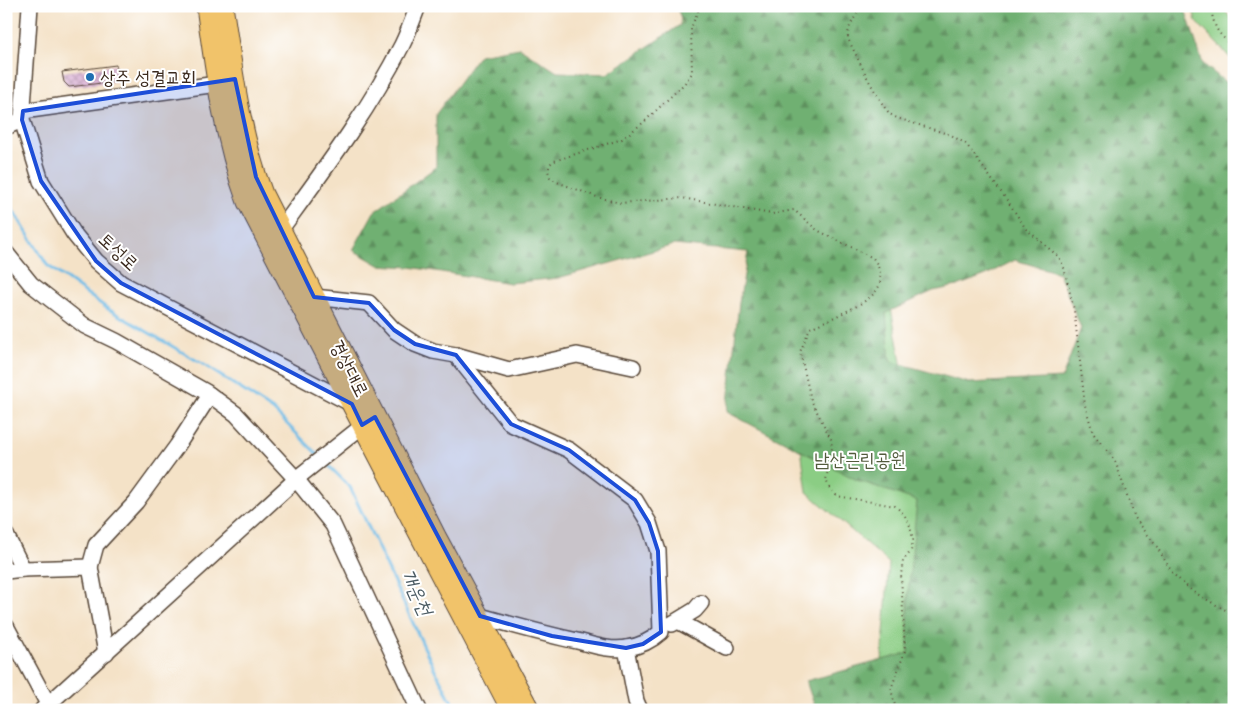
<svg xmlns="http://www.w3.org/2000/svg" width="1240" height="716" viewBox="0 0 1240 716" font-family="'Patrick Hand','Poor Story',sans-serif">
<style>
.green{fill:#8bcd84;stroke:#637c51}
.forest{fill:url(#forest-firs);stroke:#566d48;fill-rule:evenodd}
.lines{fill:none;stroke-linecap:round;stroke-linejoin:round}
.stream{stroke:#6bbae5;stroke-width:3}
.building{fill:url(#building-cross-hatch)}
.minor-casing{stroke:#574637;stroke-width:18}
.major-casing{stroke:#574637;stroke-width:21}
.path{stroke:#574637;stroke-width:2;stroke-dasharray:1 4;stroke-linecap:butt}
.minor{stroke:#fff;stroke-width:15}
.major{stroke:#f1c36a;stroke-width:19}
.marked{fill:#1d4ed8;fill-opacity:0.2;stroke:#1d4ed8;stroke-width:4;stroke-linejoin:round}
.poi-dot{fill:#1f6fb2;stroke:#fff;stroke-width:2}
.labels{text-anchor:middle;stroke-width:4;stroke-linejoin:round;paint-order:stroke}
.poi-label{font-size:19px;fill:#3b2a1e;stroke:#fff;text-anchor:start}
.street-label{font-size:19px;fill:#3b2a1e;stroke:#fff}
.park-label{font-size:19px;fill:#535b3d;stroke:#fff}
.water-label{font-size:20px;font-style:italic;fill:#4c5c64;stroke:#fff}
</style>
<defs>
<pattern id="forest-firs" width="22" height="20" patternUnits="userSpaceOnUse" patternTransform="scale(1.25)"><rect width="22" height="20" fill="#70b072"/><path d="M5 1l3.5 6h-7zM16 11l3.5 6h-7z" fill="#5d8f5d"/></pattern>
<pattern id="building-cross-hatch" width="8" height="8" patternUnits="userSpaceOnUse" patternTransform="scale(1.25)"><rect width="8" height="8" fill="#dcb5d7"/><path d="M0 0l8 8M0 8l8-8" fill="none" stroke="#b493ae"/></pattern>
</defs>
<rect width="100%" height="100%" fill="#fff"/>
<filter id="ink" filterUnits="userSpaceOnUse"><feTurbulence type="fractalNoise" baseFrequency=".02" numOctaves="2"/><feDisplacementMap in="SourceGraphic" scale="10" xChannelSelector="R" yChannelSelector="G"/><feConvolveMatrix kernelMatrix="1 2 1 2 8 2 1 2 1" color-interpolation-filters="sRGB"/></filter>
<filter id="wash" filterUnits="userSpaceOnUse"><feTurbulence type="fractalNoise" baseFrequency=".0096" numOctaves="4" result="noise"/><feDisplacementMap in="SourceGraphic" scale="20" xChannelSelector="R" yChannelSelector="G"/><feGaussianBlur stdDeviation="1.12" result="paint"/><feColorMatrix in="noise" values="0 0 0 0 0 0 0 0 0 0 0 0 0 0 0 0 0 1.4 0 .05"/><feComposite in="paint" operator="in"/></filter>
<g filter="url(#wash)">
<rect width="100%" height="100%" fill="#f4e2c7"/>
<g class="green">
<path d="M682 6 879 243 925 492 907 702 879 703 889 563 807 492 785 334 854 284 674 82Z"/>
<path d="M1192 6H1221L1234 22V62L1196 21Z"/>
</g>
<path class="forest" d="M676 6H1184L1203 64 1234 89V710H816L806 681 908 653V595L917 501 857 480 727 412 739 303 748 252 674 245 558 278 510 283 410 267 379 265 353 250 374 212 436 167V114L479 55 520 48 557 72 607 74 683 23ZM1015 260 1059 273 1081 328 1062 378 969 383 890 361 886 313 933 291 957 286 986 275Z"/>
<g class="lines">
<g class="stream">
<path d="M6 192 8 202 47 265 108 309 201 363 273 410 319 456"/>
<path d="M325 462 350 487 432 664 456 710"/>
</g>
</g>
<g id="blocks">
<path class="building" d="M116 65 118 81 69 87 64 82 62 72Z"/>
</g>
</g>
<g filter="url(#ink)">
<use href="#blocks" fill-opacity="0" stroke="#574637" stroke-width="1"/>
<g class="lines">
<g class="minor-casing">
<g id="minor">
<path d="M30 6 22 120 41 181 74 234 96 261 121 283 352 404"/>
<path d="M23 111 217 84 226 81"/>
<path d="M6 127 22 120"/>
<path d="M281 229C324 170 369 110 402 45 408 33 413 19 418 6"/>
<path d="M6 253 31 284 85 326 116 341 206 392 236 414 296 479 333 525 419 710"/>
<path d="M314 297 369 303 394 330 415 344 433 351 456 355 511 424 569 450 635 500 649 523 658 551 661 632C651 641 640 646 627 648 610 651 593 645 577 641 544 634 512 625 480 616"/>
<path d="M456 355 509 370 577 355 633 367"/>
<path d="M6 535 23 569 90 567 106 653"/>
<path d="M90 567 96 545 136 502 177 446 210 395"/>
<path d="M6 571 23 569"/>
<path d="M678 621 727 648"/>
<path d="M672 624 695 610 701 603"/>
<path d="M6 626 48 704"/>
<path d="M626 648 636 701 640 710"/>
<path d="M42 710 302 474 370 420"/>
</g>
</g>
<g class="major-casing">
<g id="major">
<path d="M206 6C215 73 224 139 247 202L362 425 511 710"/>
<path d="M223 6C233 69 240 134 263 194L436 536 530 710"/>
</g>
</g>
<g class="path">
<path d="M700 6 691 28 692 73 684 84 644 122 622 139 554 161 550 164 548 171 550 177 557 182 597 197 620 203 682 198 772 214 794 210 817 230 873 258C880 267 884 281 876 291 868 304 825 321 810 328L800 352 811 400 831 439 832 448 826 480 830 489 837 496 895 506 904 514 910 526 913 540 911 551 903 561 901 575 905 651 891 689 896 710"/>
<path d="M864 6C855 16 847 26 848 39L870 83 885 108 890 114 897 118 951 135 966 144 1009 203 1026 229 1059 257 1064 268 1074 310 1085 405 1093 433 1115 461 1135 518 1157 547 1173 574 1192 591 1234 615"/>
<path d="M1210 6C1216 31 1215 30 1234 48"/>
</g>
<use href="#minor" class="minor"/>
<use href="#major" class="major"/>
</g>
</g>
<path class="marked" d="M235 79 256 177 314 297 369 303 394 330 415 344 456 355 511 424 569 450 635 500 649 523 658 551 661 632 643 644 626 648 552 636 480 616 375 417 362 425 352 404 121 283 96 261 41 181 22 120 23 111Z"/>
<circle class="poi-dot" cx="90" cy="77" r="5"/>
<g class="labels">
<g class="poi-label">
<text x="100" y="84">상주 성결교회</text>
</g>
<g class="street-label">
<text transform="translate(119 251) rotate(43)" y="7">토성로</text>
<text transform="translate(350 368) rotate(63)" y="7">경상대로</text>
</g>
<g class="park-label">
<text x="860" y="466">남산근린공원</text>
</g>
<g class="water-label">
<text transform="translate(417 592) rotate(65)" y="7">개운천</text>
</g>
</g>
<rect width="1240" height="716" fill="none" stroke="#fff" stroke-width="25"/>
</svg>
